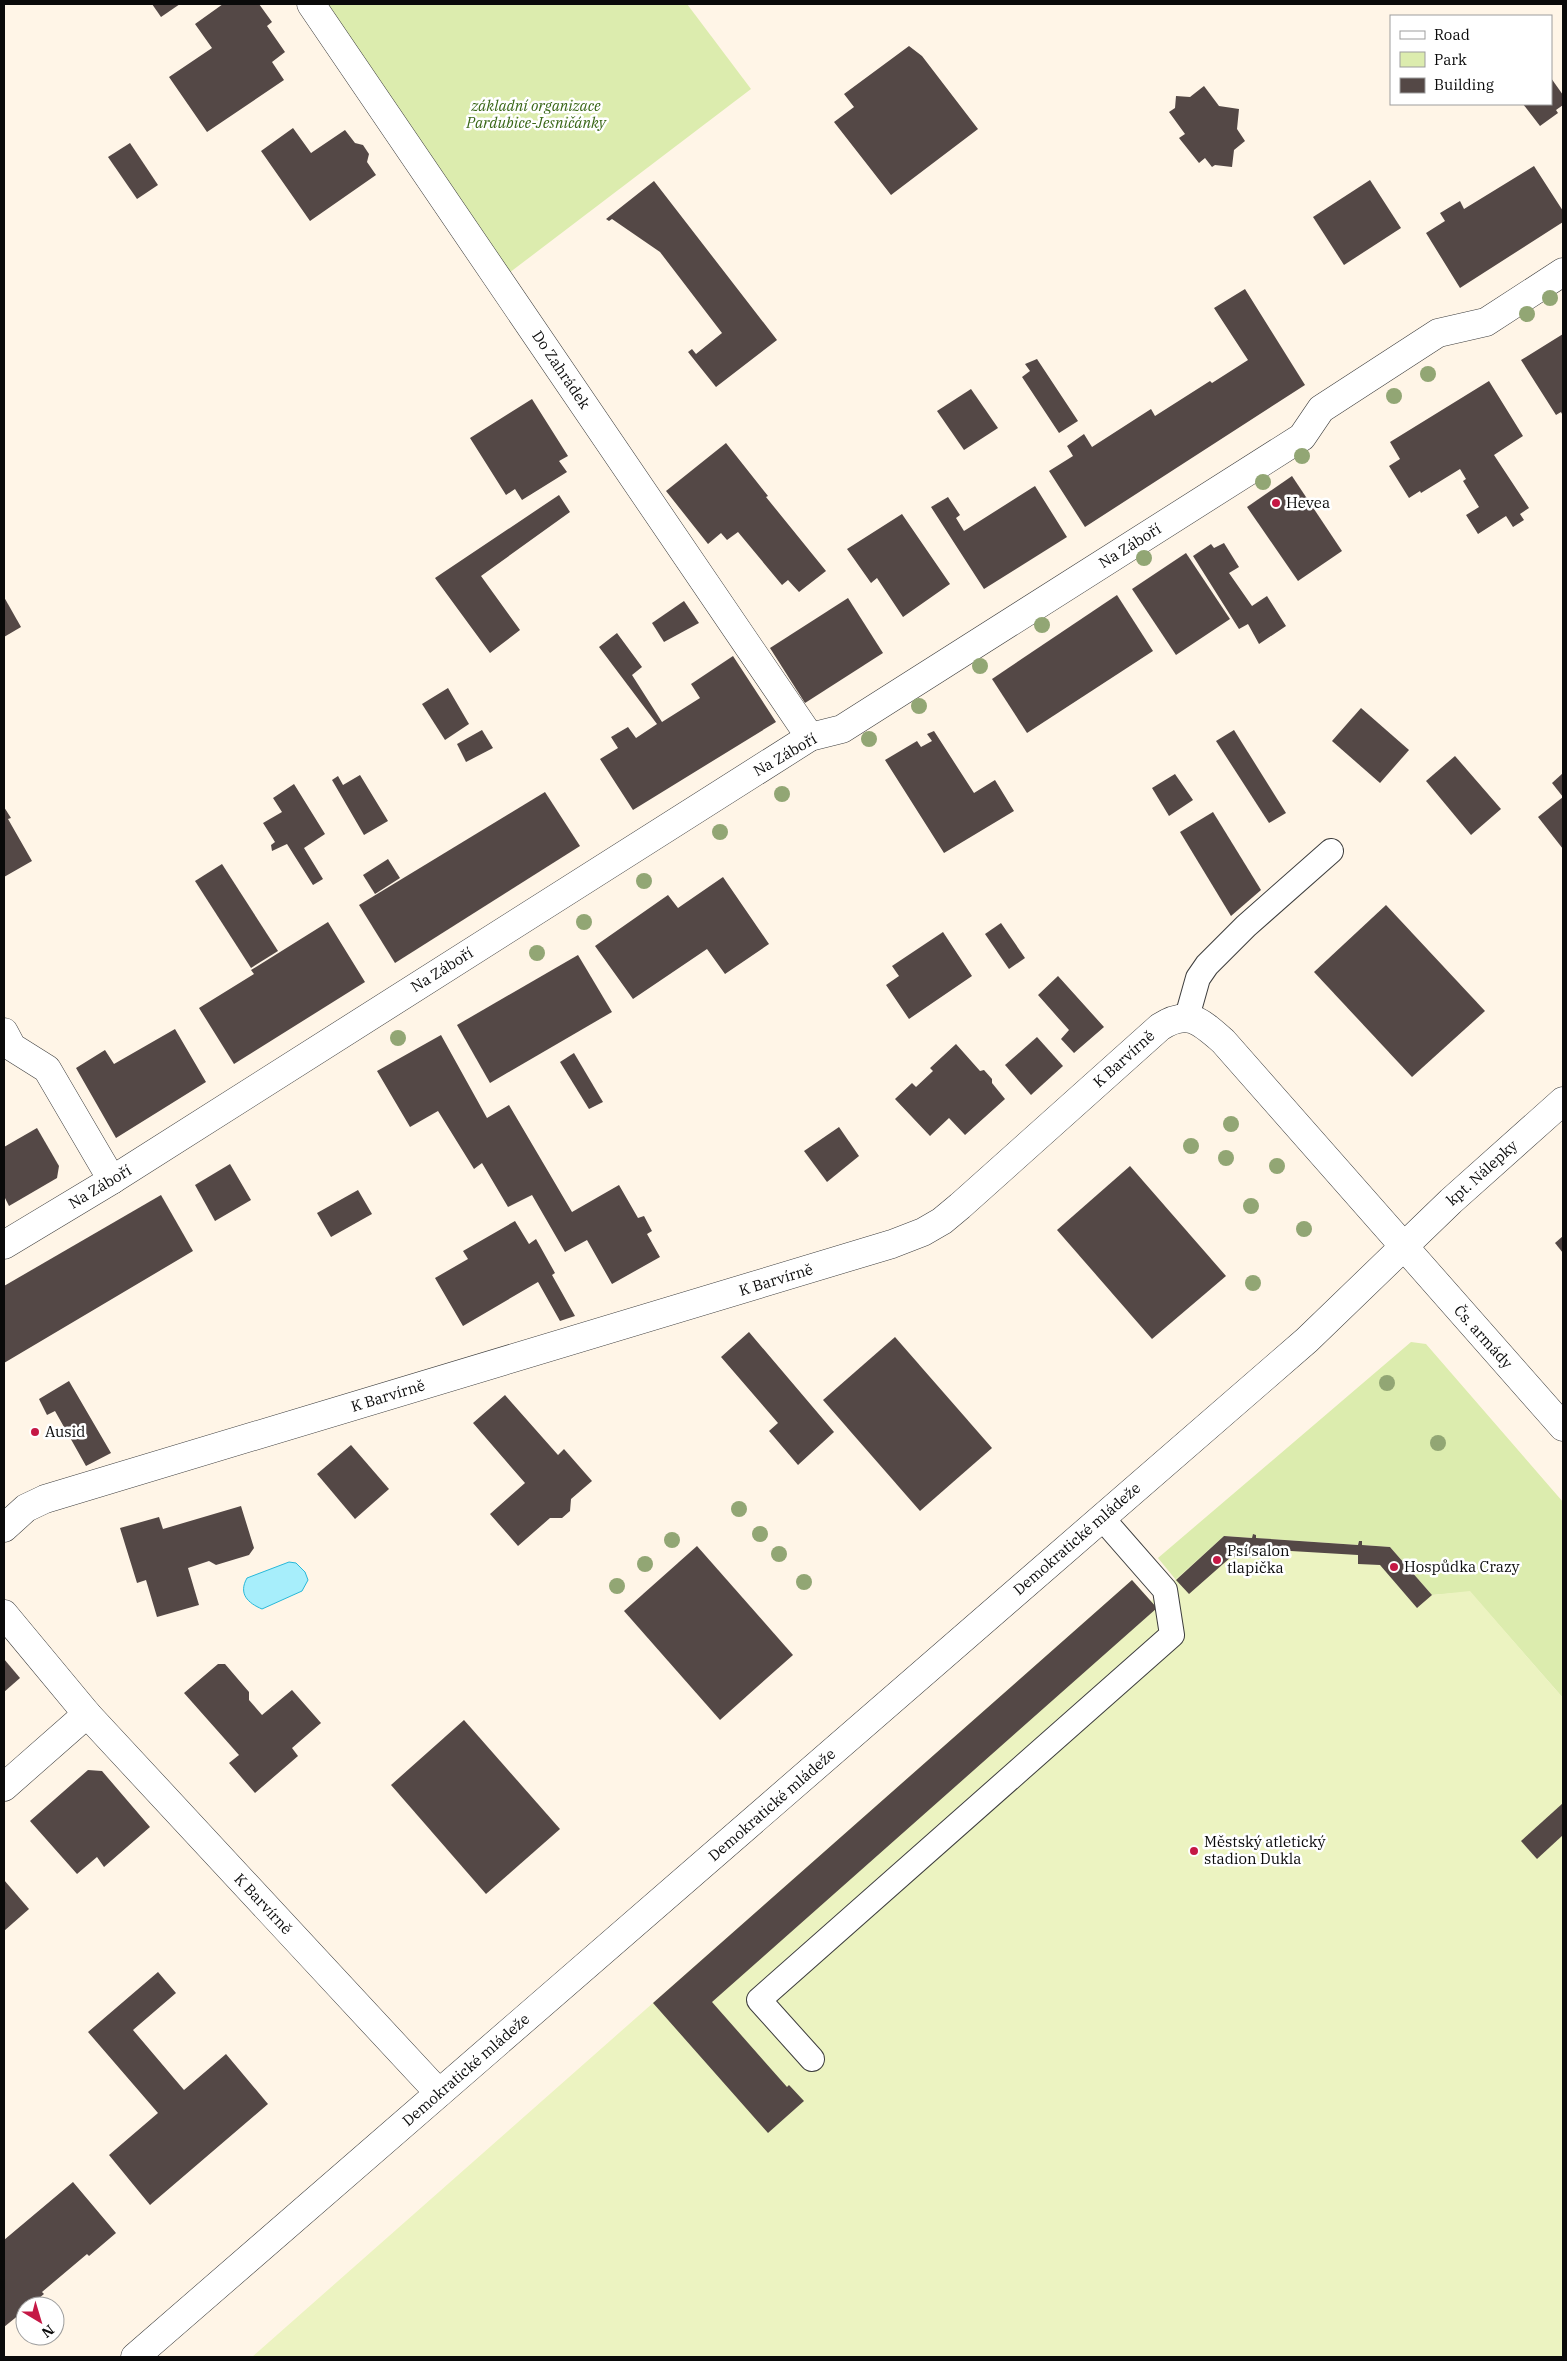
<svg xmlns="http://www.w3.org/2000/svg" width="1567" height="2361" viewBox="0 0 1567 2361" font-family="'IBM Plex Serif',serif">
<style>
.green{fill:#dcecae}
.pitch{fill:#ecf3c1}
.water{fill:#a7eefb;stroke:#28b8d9}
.building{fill:#544846}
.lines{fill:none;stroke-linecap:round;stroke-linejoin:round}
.lane-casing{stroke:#3d3d3d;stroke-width:26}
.street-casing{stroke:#3d3d3d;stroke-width:29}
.lane{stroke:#fff;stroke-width:24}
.street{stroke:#fff;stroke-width:28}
.tree{fill:#92a674}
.poi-dot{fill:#c51845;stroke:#fff;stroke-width:2}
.labels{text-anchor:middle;stroke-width:5;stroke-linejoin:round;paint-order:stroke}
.park-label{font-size:15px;font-style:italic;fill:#386616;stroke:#fff}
.street-label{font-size:15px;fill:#0a0a0a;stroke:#fff}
.poi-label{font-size:15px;fill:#0a0a0a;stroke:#fff;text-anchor:start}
</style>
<rect width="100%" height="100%" fill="#fff5e7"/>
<g class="green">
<path d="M326 4H687L751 89 509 273Z"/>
<path d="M1411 1342 1426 1344 1563 1502V1698L1470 1592 1432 1595 1390 1547 1362 1545 1359 1541 1358 1545 1224 1536 1176 1580 1158 1558Z"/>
</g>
<path class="pitch" d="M1253 1534 1256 1535V1538L1358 1545 1359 1541H1362V1545L1390 1547 1432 1595 1470 1591 1563 1698V2357H252L1132 1580 1151 1601 1224 1536 1252 1538Z"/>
<path class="water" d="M289 1562 296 1563 305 1572 308 1580 302 1591 262 1609C248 1603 238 1594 247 1578Z"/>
<g class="building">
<path d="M152 4H180L161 17Z"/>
<path d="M223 4H259L272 22 267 26 285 52 272 62 284 80 207 132 169 77 212 48 195 24Z"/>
<path d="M909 46 922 56 978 129 891 195 834 122 854 107 844 94Z"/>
<path d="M1551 78 1563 95V105L1556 110 1558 113 1540 126 1523 104H1551Z"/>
<path d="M1204 86 1219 106 1239 109 1237 129 1245 141 1234 150 1232 167 1215 165 1212 167 1205 158 1199 163 1179 138 1185 134 1169 112 1175 108 1176 96 1190 97Z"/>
<path d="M293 128 311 153 345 130 355 143 363 145 369 154 367 162 376 175 310 221 261 151Z"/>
<path d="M130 143 158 185 137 199 108 157Z"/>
<path d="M1534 166 1563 211V222L1460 288 1426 233 1445 221 1440 213 1460 201 1464 209Z"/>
<path d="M1370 180 1401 228 1344 265 1313 217Z"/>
<path d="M654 181 777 340 716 387 688 352 692 349 696 354 722 333 660 252 612 219 609 221 606 219Z"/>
<path d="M1245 289 1305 385 1085 527 1049 471 1073 456 1067 446 1084 434 1092 447 1151 409 1155 416 1210 381 1212 383 1248 360 1214 308Z"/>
<path d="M1563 334V416L1561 412 1556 415 1521 360Z"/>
<path d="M1037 359 1078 421 1059 433 1022 377 1030 371 1025 364Z"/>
<path d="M1489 381 1523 436 1494 455 1529 508 1520 514 1524 520 1513 527 1506 516 1478 534 1466 515 1479 507 1463 481 1466 479 1460 469 1421 493 1420 491 1409 498 1389 466 1400 459 1390 442Z"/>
<path d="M971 389 998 428 964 450 937 411Z"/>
<path d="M532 399 568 456 559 461 567 472 522 500 515 489 506 495 470 438Z"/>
<path d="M726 443 768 496 766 497 826 571 799 592 788 580 782 585 738 532 727 540 721 533 708 544 666 491Z"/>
<path d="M1292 476 1342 551 1298 581 1247 507Z"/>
<path d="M1035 486 1067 537 984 589 931 507 948 497 960 515 956 518 964 531Z"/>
<path d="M559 495 570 512 481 576 520 630 490 653 435 578Z"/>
<path d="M902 514 950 584 903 617 877 578 871 583 847 549Z"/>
<path d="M1224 543 1239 567 1229 573 1252 606 1267 596 1286 626 1259 644 1248 624 1239 629 1193 556 1211 544 1214 548Z"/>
<path d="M1186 553 1230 619 1176 655 1132 589Z"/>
<path d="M1117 595 1153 651 1027 733 992 679Z"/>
<path d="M4 597 21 627 4 637Z"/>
<path d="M848 598 883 653 805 703 770 648Z"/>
<path d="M684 601 699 623 664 642 652 623Z"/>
<path d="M617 633 642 667 632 675 662 722 700 698 691 684 733 656 776 722 633 810 600 759 618 748 611 737 628 727 636 738 657 724 599 647Z"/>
<path d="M448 688 469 724 445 740 422 704Z"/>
<path d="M1361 708 1409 750 1380 783 1332 741Z"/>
<path d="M482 730 493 748 466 762 457 744Z"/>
<path d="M1234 730 1286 813 1269 823 1216 741Z"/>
<path d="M934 731 974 793 995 780 1014 811 944 853 885 760 917 741 921 747 932 741 927 734Z"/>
<path d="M1455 756 1501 809 1471 835 1426 781Z"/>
<path d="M1563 773V797L1552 783Z"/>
<path d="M1175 774 1193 800 1169 816 1152 788Z"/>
<path d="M360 775 388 821 364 835 332 780 338 776 343 785Z"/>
<path d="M294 784 325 834 304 848 323 879 313 885 287 844 272 851 271 845 275 842 263 823 282 812 273 798Z"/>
<path d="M545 792 580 846 395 963 359 905Z"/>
<path d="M1563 797V849L1538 817Z"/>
<path d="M4 807 11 818 8 819 32 861 4 877Z"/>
<path d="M1213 812 1261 890 1231 916 1180 832Z"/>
<path d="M388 859 400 878 375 894 363 875Z"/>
<path d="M222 864 278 951 251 968 195 881Z"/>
<path d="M723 877 769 944 725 974 707 949 633 999 595 946 668 895 678 908Z"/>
<path d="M1386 905 1485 1011 1412 1077 1314 972Z"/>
<path d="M328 922 365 982 234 1064 199 1008 254 974 251 970Z"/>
<path d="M1001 923 1025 958 1009 969 985 934Z"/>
<path d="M943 932 972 976 909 1019 886 985 899 976 892 966Z"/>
<path d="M578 955 612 1012 490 1083 457 1025Z"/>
<path d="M1058 976 1104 1027 1074 1053 1061 1039 1069 1030 1038 995Z"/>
<path d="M175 1029 206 1082 116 1138 76 1068 105 1050 114 1064Z"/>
<path d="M441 1035 487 1118 509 1105 572 1212 619 1185 638 1218 644 1216 652 1231 647 1234 660 1257 612 1284 587 1240 565 1252 532 1195 508 1207 482 1163 474 1169 438 1111 410 1127 377 1071Z"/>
<path d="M1037 1037 1063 1066 1031 1095 1005 1065Z"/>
<path d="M956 1044 980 1071 984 1070 992 1079V1083L1005 1099 965 1135 949 1118 930 1136 895 1099 912 1083 916 1087 933 1071 930 1068Z"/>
<path d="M574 1053 603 1102 589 1109 560 1062Z"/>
<path d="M839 1127 859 1156 827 1182 804 1151Z"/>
<path d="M37 1128 59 1166 57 1178 9 1206 4 1196V1147Z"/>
<path d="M230 1164 251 1200 215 1221 195 1185Z"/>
<path d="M1130 1166 1226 1276 1152 1339 1057 1230Z"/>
<path d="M358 1190 372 1214 331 1237 317 1213Z"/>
<path d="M161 1195 193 1251 4 1363V1286Z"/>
<path d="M515 1221 529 1244 536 1239 555 1273 552 1275 575 1316 560 1321 538 1282 463 1326 435 1278 468 1259 463 1251Z"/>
<path d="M1563 1236V1253L1555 1243Z"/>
<path d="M749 1332 834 1432 798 1465 769 1431 778 1423 721 1357Z"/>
<path d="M895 1337 992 1448 920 1511 823 1400Z"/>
<path d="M69 1381 111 1453 86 1466 55 1411 47 1415 39 1399Z"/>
<path d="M505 1395 558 1455 564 1449 592 1481 571 1499 570 1511 562 1518H550L518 1546 490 1514 525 1483 473 1423Z"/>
<path d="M351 1445 389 1489 355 1519 317 1474Z"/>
<path d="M241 1506 254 1548 249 1555 216 1565 209 1561 188 1568 199 1605 157 1617 146 1580 137 1583 120 1528 159 1517 163 1529Z"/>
<path d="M1253 1534 1256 1535V1538L1358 1545 1359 1541H1362V1545L1390 1547 1432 1595 1417 1608 1380 1565 1358 1564V1555L1255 1549 1253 1558 1231 1557 1189 1594 1176 1580 1224 1536 1252 1538Z"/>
<path d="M697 1546 793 1655 720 1720 624 1611Z"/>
<path d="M1132 1580 1157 1608 712 2002 787 2087 789 2085 804 2101 768 2133 653 2003Z"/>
<path d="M4 1659 20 1678 4 1692Z"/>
<path d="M218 1664H225L249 1692V1700L262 1715 292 1690 321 1723 292 1748 298 1756 255 1793 229 1763 239 1755 184 1693Z"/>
<path d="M464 1720 560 1829 486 1894 391 1785Z"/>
<path d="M88 1770 102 1771 150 1827 104 1867 97 1857 77 1874 30 1821Z"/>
<path d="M1563 1803V1835L1537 1859 1521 1841Z"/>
<path d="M4 1880 29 1909 4 1931Z"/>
<path d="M158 1972 176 1993 133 2030 184 2090 226 2054 268 2104 150 2205 109 2155 158 2113 88 2032Z"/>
<path d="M73 2182 116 2233 89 2256 87 2254 42 2292 44 2294 29 2306H25V2310L4 2327V2240Z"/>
</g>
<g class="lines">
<g class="lane-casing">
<g id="lane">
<path d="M1187 1017 1198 978 1207 965 1246 926 1331 851"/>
<path d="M812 2059 759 2000 1172 1635 1165 1590 1102 1518"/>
</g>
</g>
<g class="street-casing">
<g id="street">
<path d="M311 4 810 737"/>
<path d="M4 1032 12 1047 47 1069 112 1180"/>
<path d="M4 1245 112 1180 810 737 842 729 1302 437 1321 409 1438 333 1486 322 1563 272"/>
<path d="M4 1528 26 1508 45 1499 892 1244 923 1232 942 1221 960 1206 1160 1027C1188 1009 1200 1021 1223 1041L1563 1427"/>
<path d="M4 1614 87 1714 4 1787"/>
<path d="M87 1714 439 2093"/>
<path d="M135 2357 1307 1340 1451 1201 1563 1101"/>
</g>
</g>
<use href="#lane" class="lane"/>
<use href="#street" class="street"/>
</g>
<g class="tree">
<circle cx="1550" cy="298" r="8"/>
<circle cx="1527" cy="314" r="8"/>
<circle cx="1428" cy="374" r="8"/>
<circle cx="1394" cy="396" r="8"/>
<circle cx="1302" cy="456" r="8"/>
<circle cx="1263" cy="482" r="8"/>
<circle cx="1144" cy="558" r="8"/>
<circle cx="1042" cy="625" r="8"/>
<circle cx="980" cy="666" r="8"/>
<circle cx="919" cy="706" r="8"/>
<circle cx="869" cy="739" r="8"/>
<circle cx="782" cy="794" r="8"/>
<circle cx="720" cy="832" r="8"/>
<circle cx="644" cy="881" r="8"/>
<circle cx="584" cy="922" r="8"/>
<circle cx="537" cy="953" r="8"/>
<circle cx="398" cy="1038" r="8"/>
<circle cx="1231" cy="1124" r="8"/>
<circle cx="1191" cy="1146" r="8"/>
<circle cx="1226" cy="1158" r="8"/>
<circle cx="1277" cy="1166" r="8"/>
<circle cx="1251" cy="1206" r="8"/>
<circle cx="1304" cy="1229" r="8"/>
<circle cx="1253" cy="1283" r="8"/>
<circle cx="1387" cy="1383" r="8"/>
<circle cx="1438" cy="1443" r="8"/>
<circle cx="739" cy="1509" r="8"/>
<circle cx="760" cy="1534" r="8"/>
<circle cx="672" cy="1540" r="8"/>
<circle cx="779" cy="1554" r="8"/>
<circle cx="645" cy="1564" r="8"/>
<circle cx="804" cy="1582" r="8"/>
<circle cx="617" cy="1586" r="8"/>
</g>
<g class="poi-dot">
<circle cx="1276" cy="503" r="5"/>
<circle cx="35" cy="1432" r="5"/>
<circle cx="1217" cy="1560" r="5"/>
<circle cx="1394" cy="1567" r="5"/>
<circle cx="1194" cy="1851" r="5"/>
</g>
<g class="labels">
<g class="park-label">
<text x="536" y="111">základní organizace<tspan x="536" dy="17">Pardubice-Jesničánky</tspan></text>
</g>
<g class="street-label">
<text transform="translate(561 370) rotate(56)" y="5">Do Zahrádek</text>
<text transform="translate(1130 546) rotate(-32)" y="5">Na Záboří</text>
<text transform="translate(785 755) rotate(-30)" y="5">Na Záboří</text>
<text transform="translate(442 970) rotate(-32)" y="5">Na Záboří</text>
<text transform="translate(1124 1059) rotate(-42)" y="5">K Barvírně</text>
<text transform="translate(1482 1173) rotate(-42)" y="5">kpt. Nálepky</text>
<text transform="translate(100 1187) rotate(-31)" y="5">Na Záboří</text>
<text transform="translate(776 1280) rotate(-17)" y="5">K Barvírně</text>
<text transform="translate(1483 1337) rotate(48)" y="5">Čs. armády</text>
<text transform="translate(388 1396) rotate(-17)" y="5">K Barvírně</text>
<text transform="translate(1077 1539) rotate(-41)" y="5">Demokratické mládeže</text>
<text transform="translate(772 1805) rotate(-41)" y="5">Demokratické mládeže</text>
<text transform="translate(263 1904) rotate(47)" y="5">K Barvírně</text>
<text transform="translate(466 2070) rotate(-41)" y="5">Demokratické mládeže</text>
</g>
<g class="poi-label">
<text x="1286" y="508">Hevea</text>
<text x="45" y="1437">Ausid</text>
<text x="1227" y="1556">Psí salon<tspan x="1227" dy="17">tlapička</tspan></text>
<text x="1404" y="1572">Hospůdka Crazy</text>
<text x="1204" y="1847">Městský atletický<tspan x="1204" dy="17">stadion Dukla</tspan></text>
</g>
</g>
<rect width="1567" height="2361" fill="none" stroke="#0a0a0a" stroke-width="10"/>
<rect x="1390" y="15" width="162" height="90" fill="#ffffff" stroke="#9d9d9d"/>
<rect x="1400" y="31" width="25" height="8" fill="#ffffff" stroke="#9d9d9d"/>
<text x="1434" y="40" font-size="15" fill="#0a0a0a">Road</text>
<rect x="1400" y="52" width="25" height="15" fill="#dcecae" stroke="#9d9d9d"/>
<text x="1434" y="65" font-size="15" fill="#0a0a0a">Park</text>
<rect x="1400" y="78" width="25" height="15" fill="#544846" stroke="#9d9d9d"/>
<text x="1434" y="90" font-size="15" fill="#0a0a0a">Building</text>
<g transform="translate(40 2321) rotate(142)"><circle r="24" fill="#ffffff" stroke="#9d9d9d"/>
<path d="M0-4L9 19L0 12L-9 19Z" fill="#c51845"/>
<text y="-8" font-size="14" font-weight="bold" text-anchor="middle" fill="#0a0a0a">N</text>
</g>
</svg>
